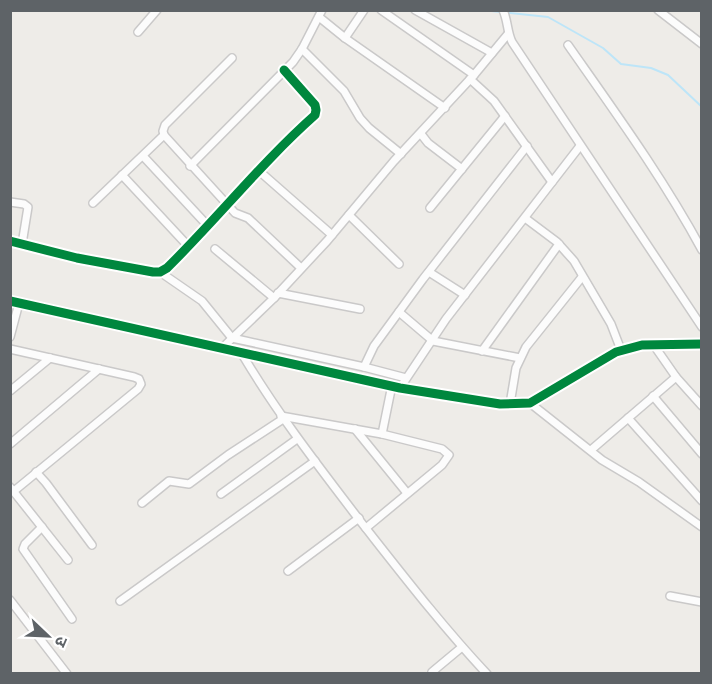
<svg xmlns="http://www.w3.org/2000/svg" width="712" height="684" viewBox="0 0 712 684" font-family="'Sofia Sans Condensed','Noto Sans Devanagari',sans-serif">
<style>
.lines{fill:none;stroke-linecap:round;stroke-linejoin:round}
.stream{stroke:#bde5f8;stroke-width:2}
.minor-casing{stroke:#cac9c9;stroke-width:10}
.tertiary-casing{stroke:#cac9c9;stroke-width:11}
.minor{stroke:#fcfcfc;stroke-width:7}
.tertiary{stroke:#fcfcfc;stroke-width:8}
.cycleway-casing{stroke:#fff;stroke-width:13}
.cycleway{stroke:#00873e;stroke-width:9}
</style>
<rect width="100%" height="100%" fill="#eeece8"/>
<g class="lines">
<path class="stream" d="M482 10 548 17 603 48 621 64 651 68 668 75 702 107"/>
<g class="minor-casing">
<g id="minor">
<path d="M381 10 474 75"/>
<path d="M415 10 492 53"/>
<path d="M503 10C508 21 507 32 512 42L702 327"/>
<path d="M658 10 702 44"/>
<path d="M319 17 345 38 445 108"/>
<path d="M138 32 157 10"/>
<path d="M345 38 364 10"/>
<path d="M568 45C615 112 663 178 702 250"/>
<path d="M302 49 344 91 360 118 369 128 401 154"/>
<path d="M232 58 165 125 163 131 164 135 235 213 248 218 301 268"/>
<path d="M470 79 494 101 552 182"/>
<path d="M421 134 428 143 462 169"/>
<path d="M143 156 208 226"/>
<path d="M190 166 293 62 302 49 322 10"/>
<path d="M258 170 332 235"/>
<path d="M122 175 189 247"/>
<path d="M10 202 24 204 28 207 22 244"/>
<path d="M93 203 164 135"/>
<path d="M430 208 505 116"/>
<path d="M349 215 399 264"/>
<path d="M525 218 557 242 574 261 611 324 621 350"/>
<path d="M10 241 77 258 153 272H160L167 268C218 218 261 163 315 115L316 110 315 105 284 70"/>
<path d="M215 249 274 298"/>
<path d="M160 272 202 301 232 338 364 367 406 378"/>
<path d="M429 272 465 295"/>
<path d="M278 293 360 309"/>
<path d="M399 312 433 341 520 358"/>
<path d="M10 337 19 303"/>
<path d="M653 344 676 377 702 406"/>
<path d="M10 349 134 377 139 379 141 384 138 389 14 491"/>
<path d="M221 349 274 298 327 241 394 161 474 75 508 34"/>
<path d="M482 351 559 244"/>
<path d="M242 354C277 413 319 467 361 522 402 574 442 626 487 674"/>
<path d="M364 367 374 346 423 279 527 146"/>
<path d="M400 388 446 319 580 146"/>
<path d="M10 391 50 358"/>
<path d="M653 396 702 454"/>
<path d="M530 403 602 460 639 482 702 527"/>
<path d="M510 404 516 368 526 347 582 277"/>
<path d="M281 416 382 434 442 449 449 455 442 465 366 528"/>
<path d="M628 418 702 501"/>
<path d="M355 429 407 493"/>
<path d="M382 434 392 385"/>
<path d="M10 444 99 369"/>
<path d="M591 450 676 377"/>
<path d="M36 472 46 483 92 545"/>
<path d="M10 487 68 560"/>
<path d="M221 494 297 439"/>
<path d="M142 503 169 481 189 484 228 455 283 419"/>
<path d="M42 527 25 544 23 549 72 619"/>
<path d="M288 571 359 518"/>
<path d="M670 596 702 602"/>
<path d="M10 600 67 674"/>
<path d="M120 601 315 461"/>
<path d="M432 672 462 647"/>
</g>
</g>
<g class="tertiary-casing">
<path id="tertiary" d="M10 301 400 388 500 404 530 403 616 352 642 345 702 344"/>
</g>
<use href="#minor" class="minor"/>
<use href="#tertiary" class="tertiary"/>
<g class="cycleway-casing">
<g id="cycleway">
<path d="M10 241 77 258 153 272H160L167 268C218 218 261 163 315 115L316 110 315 105 284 70"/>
<path d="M10 301 400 388 500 404 530 403 616 352 642 345 702 344"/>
</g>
</g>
<use href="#cycleway" class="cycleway"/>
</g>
<rect width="712" height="684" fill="none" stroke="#5e6367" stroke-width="24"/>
<g transform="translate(48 636) rotate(113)" stroke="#ffffff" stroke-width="4.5" paint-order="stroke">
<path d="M0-4.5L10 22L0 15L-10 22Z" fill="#5e6367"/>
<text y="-9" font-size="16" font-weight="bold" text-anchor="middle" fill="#5e6367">उ</text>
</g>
</svg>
